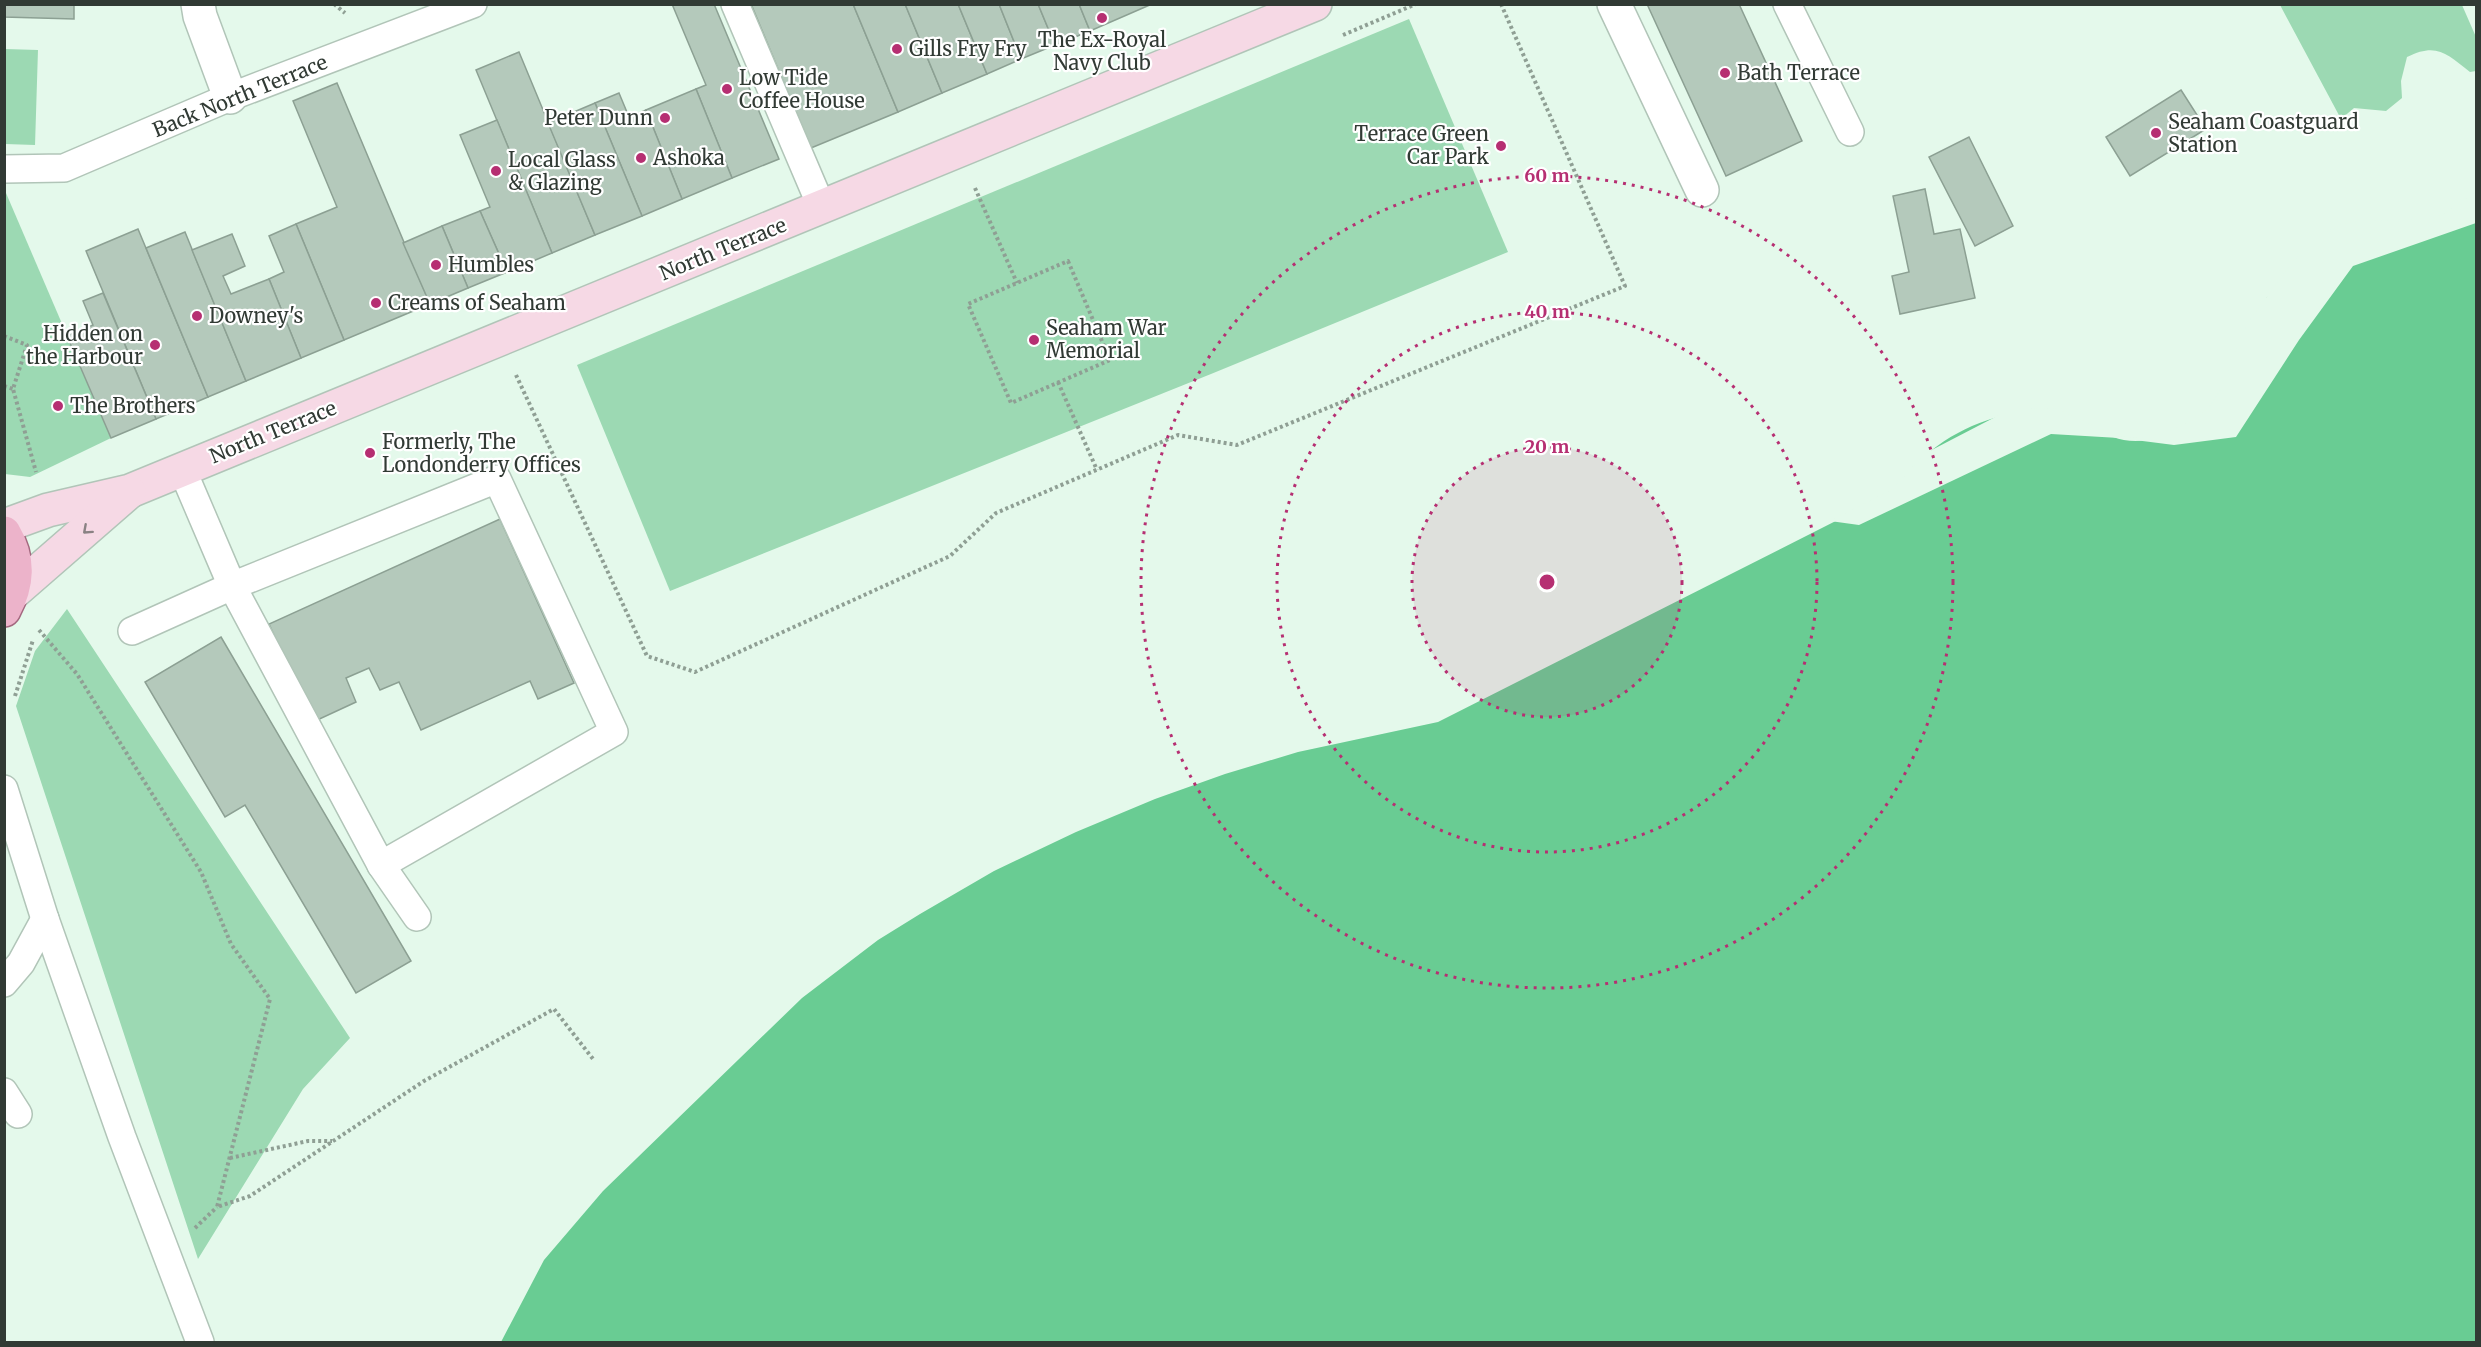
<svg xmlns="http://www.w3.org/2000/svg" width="2481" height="1347" viewBox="0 0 2481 1347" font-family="Merriweather,serif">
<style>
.green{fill:#9cd9b3}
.water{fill:#69cc93}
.pier{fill:#e4f9eb}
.building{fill:#b4c9bb;stroke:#8ca093;stroke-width:1.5}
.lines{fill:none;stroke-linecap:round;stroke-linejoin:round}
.service-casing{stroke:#b1c5b8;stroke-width:30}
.minor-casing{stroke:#b1c5b8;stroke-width:36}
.secondary-casing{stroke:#b1c5b8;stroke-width:36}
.primary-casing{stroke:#a3687f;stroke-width:36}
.path{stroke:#8f9f94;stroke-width:4;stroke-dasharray:3 3;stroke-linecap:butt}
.service{stroke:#fff;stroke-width:27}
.minor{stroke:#fff;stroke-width:33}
.secondary{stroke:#f6d9e5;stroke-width:33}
.primary{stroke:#ecb3ca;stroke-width:33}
.oneway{stroke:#8a8284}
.ring{fill:none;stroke:#b62f72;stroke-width:3;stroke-dasharray:3 6}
.poi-dot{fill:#b62f72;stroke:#fff;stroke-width:2}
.labels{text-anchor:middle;stroke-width:4.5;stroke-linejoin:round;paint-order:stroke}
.poi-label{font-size:20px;fill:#313a34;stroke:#fff;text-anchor:start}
.street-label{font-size:20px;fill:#313a34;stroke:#fff}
.centre{fill:#b62f72;stroke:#fff;stroke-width:3}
.ring-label{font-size:18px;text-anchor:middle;font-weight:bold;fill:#b62f72;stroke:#fff;stroke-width:4.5;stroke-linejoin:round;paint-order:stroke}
</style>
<rect width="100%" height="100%" fill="#e4f9eb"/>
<g class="green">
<path d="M2280 5H2462L2476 37V71L2470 72C2447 54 2437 42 2407 57L2401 81 2402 98 2386 111 2354 108 2341 119Z"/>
<path d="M1409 19 1508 252 1211 374 670 591 577 365Z"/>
<path d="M5 49 38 50 35 145 5 144Z"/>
<path d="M6 193 111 438 30 477 5 474Z"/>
<path d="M67 609 350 1038 303 1089 198 1259 16 706 35 651Z"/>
</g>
<path class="water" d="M2476 195V1342H501L544 1260 603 1191 802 998 878 940 920 914 994 871 1076 832 1155 799 1225 774 1298 752 1438 722 1895 491C1904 481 1912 469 1921 460 1952 428 2010 406 2055 412 2074 415 2094 430 2113 437 2143 449 2188 432 2210 410 2231 389 2254 326 2267 297L2443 218Z"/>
<path class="pier" d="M2476 192V223L2353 266 2299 340 2236 437 2174 445 2119 438 2051 434 1859 525 1830 521 1893 489 1924 454 2003 413 2028 408 2057 409 2117 436 2138 438 2167 432 2192 421 2209 407 2221 389 2244 330 2252 317 2293 261 2325 233 2340 225 2360 221 2427 219 2442 215Z"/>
<g class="building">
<path d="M4 4H74V19L4 17Z"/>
<path d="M672 4H714L779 159 732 178 696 89 706 85Z"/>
<path d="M751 4H853L898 112 811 148Z"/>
<path d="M853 4H905L942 93 898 112Z"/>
<path d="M905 4H958L987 74 942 93Z"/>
<path d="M958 4H999L1021 59 987 74Z"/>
<path d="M999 4H1038L1055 45 1021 59Z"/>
<path d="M1038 4H1079L1090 31 1055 45Z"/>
<path d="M1079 4H1152L1090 31Z"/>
<path d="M1647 4H1739L1802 141 1726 176Z"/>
<path d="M519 52 595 235 552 253 476 70Z"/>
<path d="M337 83 430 304 344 340 296 224 337 207 293 101Z"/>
<path d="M696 89 732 178 682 199 646 110Z"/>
<path d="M2181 90 2206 129 2130 176 2106 137Z"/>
<path d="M619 93 629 117 646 110 682 199 642 216 595 103Z"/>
<path d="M595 103 642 216 595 235 548 123Z"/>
<path d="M497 120 552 253 507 272 480 211 490 207 460 135Z"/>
<path d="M1969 137 2013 226 1975 246 1929 157Z"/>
<path d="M1925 189 1934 234 1960 229 1975 298 1900 314 1892 276 1909 272 1893 196Z"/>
<path d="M480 211 507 272 468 288 442 226Z"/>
<path d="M296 224 344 340 301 358 269 279 284 272 269 236Z"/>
<path d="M442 226 468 288 430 304 403 243Z"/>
<path d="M138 229 208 397 156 419 86 251Z"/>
<path d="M185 232 246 381 208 397 146 248Z"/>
<path d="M232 234 245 266 223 276 231 294 269 279 301 358 246 381 192 250Z"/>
<path d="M103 293 156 419 111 438 67 336 93 325 83 301Z"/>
<path d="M500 519 574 683 538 699 530 681 421 730 399 682 380 690 369 668 346 678 356 702 313 722 269 624Z"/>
<path d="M221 637 411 961 356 993 245 805 225 817 145 682Z"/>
</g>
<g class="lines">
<g class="service-casing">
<g id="service">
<path d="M735 4 822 208"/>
<path d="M1787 4 1850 132"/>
<path d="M4 169 64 168 230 97 473 4"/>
<path d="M132 631 232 586 497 479 614 732 381 865 232 586 182 469"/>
<path d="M4 789 45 919 122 1137 200 1342"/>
<path d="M381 865 417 917"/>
<path d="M4 983 21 963 45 919"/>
<path d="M4 1092 18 1114"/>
</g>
</g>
<g class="minor-casing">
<g id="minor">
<path d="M198 4 200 16 230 97"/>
<path d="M1614 4 1702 190"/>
</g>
</g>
<g class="secondary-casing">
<g id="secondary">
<path d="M4 526 48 510 130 491 1315 4"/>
<path d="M13 593 129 492"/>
</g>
</g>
<g class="primary-casing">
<path id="primary" d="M4 533C20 560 18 584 4 610"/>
</g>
<g class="path">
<path d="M334 4 345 13"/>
<path d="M1343 35 1416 4"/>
<path d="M975 188 1017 283"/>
<path d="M1068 261 1110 360 1011 403 968 304Z"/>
<path d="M4 336 27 345 13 389 36 472"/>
<path d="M516 375 647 656 695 672 950 556 996 513 1178 435 1237 445 1625 286 1501 4"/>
<path d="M1058 382 1097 470"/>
<path d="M4 386 13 389"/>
<path d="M39 630 77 674 201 872 231 944 270 999 217 1207 250 1196 424 1081 554 1009 593 1059"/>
<path d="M15 696 33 640"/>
<path d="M230 1158 308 1141H332"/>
<path d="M195 1228 217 1207"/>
</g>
<use href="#service" class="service"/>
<use href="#minor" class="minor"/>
<use href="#secondary" class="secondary"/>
<use href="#primary" class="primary"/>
</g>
<defs><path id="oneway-chevron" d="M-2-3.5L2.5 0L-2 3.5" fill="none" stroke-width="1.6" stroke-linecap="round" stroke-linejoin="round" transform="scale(1.5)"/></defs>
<use class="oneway" href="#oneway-chevron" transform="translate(87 530) rotate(138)"/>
<circle cx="1547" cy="582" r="135" fill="#b62f72" fill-opacity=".12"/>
<g class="ring">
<circle cx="1547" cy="582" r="135"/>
<circle cx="1547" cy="582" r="270"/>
<circle cx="1547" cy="582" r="406"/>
</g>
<g class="poi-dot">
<circle cx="1102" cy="18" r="6"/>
<circle cx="897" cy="49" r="6"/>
<circle cx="1725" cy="73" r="6"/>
<circle cx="727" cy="89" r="6"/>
<circle cx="665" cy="118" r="6"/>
<circle cx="2156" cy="133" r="6"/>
<circle cx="1501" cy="146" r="6"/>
<circle cx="641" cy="158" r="6"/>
<circle cx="496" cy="171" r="6"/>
<circle cx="436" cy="265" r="6"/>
<circle cx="376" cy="303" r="6"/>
<circle cx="197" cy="316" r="6"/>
<circle cx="1034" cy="340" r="6"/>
<circle cx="155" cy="345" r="6"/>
<circle cx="58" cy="406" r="6"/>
<circle cx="370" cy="453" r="6"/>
</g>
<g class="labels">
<g class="poi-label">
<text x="1102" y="47" text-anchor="middle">The Ex-Royal<tspan x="1102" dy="23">Navy Club</tspan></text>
<text x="909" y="56">Gills Fry Fry</text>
<text x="1737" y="80">Bath Terrace</text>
<text x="739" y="85">Low Tide<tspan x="739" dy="23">Coffee House</tspan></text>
<text x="653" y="125" text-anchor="end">Peter Dunn</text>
<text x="2168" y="129">Seaham Coastguard<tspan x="2168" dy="23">Station</tspan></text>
<text x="1489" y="141" text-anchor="end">Terrace Green<tspan x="1489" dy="23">Car Park</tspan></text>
<text x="653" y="165">Ashoka</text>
<text x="508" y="167">Local Glass<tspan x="508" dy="23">&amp; Glazing</tspan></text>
<text x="448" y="272">Humbles</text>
<text x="388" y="310">Creams of Seaham</text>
<text x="209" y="323">Downey's</text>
<text x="1046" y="335">Seaham War<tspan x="1046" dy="23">Memorial</tspan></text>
<text x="143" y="341" text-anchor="end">Hidden on<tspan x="143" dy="23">the Harbour</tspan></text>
<text x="70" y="413">The Brothers</text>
<text x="382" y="449">Formerly, The<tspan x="382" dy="23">Londonderry Offices</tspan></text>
</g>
<g class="street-label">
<text transform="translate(240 96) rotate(-22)" y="7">Back North Terrace</text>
<text transform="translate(723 249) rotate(-22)" y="7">North Terrace</text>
<text transform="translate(273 432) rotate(-22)" y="7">North Terrace</text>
</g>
</g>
<circle cx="1547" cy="582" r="9" class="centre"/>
<g class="ring-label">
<text x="1547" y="182">60 m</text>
<text x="1547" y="318">40 m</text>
<text x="1547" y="453">20 m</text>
</g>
<rect width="2481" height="1347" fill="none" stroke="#313a34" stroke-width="12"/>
</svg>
